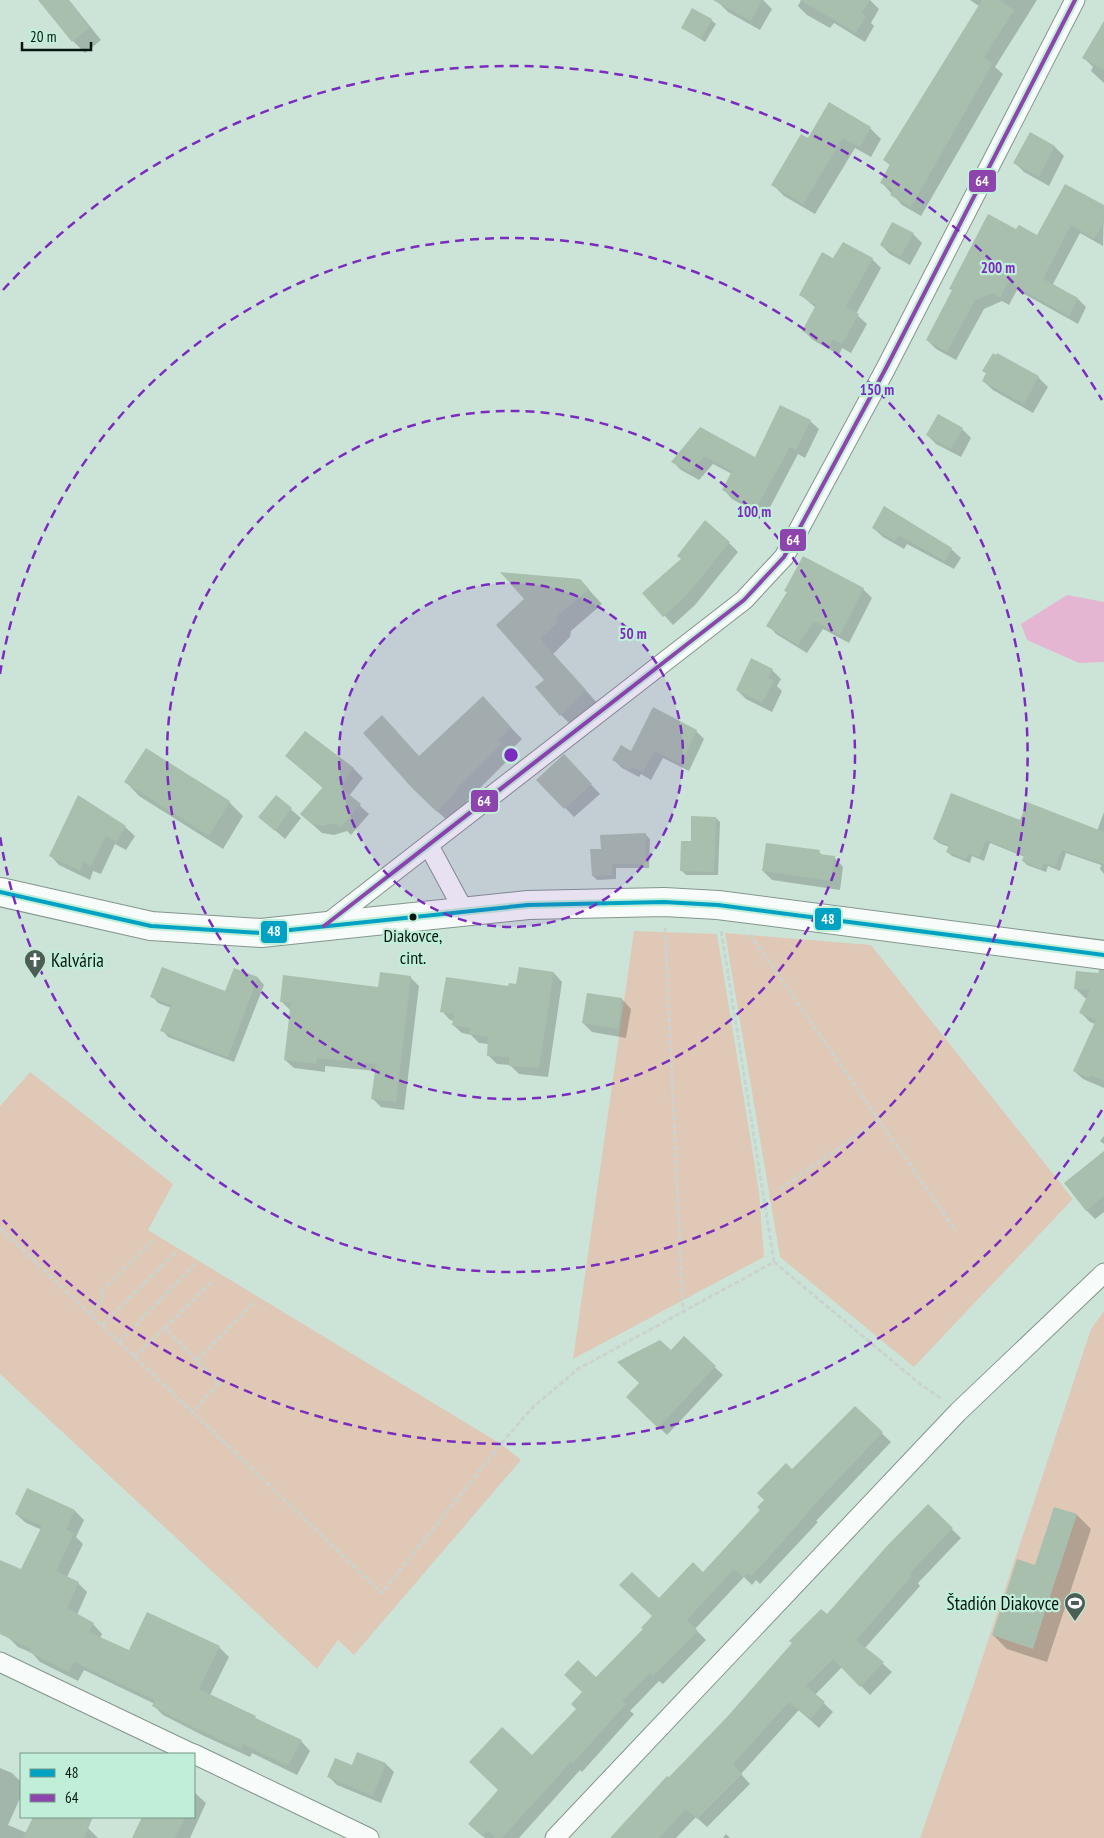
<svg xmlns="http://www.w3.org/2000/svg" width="1104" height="1838" viewBox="0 0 1104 1838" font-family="'PT Sans Narrow',sans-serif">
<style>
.green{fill:#dfc9b6}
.water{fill:#e5b6d2}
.shadow{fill:#0003}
.building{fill:#a8bfad}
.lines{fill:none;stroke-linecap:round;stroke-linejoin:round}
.street-casing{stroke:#84968e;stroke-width:21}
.secondary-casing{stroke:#84968e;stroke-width:30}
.path{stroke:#cbd3cf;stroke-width:3;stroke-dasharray:5 2.5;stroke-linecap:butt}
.street{stroke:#f7fbf9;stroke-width:19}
.secondary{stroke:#f7fbf9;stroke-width:28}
.bus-1-casing{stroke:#c1eed8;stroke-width:8}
.bus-2-casing{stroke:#c1eed8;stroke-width:8}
.bus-1{stroke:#00a2c4;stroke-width:4}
.bus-2{stroke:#8e44ad;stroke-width:4}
.ring{fill:none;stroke:#7b2cbf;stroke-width:2.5;stroke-dasharray:9 6}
.bus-dot{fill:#071710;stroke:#c1eed8;stroke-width:2}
.labels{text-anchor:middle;stroke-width:4.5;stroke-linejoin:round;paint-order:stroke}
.bus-label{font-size:18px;fill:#071710;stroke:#c1eed8}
.poi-label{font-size:19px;fill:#071710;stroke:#c1eed8;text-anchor:start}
.centre{fill:#7b2cbf;stroke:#c1eed8;stroke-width:2.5}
.ring-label{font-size:15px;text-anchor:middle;font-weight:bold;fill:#7b2cbf;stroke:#c1eed8;stroke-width:4.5;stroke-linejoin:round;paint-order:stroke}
.line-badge{stroke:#c1eed8;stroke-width:2}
.badge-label{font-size:14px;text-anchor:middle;font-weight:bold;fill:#fff}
</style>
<rect width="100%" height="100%" fill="#cce4d8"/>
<g class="green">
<path d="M634 931 717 934 759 1191 764 1257 573 1359Z"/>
<path d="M725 933 871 945 1073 1199 914 1367 780 1257Z"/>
<path d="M30 1072 173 1184 148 1230 501 1444 521 1460 354 1655 338 1640 317 1669 0 1374V1106Z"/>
<path d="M1104 1311V1838H920L971 1692 1091 1329Z"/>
</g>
<path class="water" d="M1067 595 1104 602V662L1079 663 1027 640 1021 624Z"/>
<g class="shadow">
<path d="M40 0H69L101 40 85 53 73 41Z"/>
<path d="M721 0H763L772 9 760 30 728 12 719 3Z"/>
<path d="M801 0H870L879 9 871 23 874 26 865 42 834 23 830 28 807 15 798 6Z"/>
<path d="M970 0H1037L995 67 1003 74 921 216 902 205 881 182 891 166 884 160 979 6Z"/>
<path d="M711 20 716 24 705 42 683 28Z"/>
<path d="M1104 32V83L1091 71 1093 67 1084 58Z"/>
<path d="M870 128 881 139 871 157 855 148 815 214 784 196 773 185 809 140Z"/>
<path d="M1030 134 1055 147 1064 156 1049 186 1024 172 1015 163Z"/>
<path d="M1104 207 1103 246 1080 233 1053 284 1078 299 1086 307 1078 324 1017 290 1009 305 1002 301 984 309 956 360 936 349 927 340 1017 231 1038 236Z"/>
<path d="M913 234 922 243 910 265 890 254 881 245Z"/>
<path d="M833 259H872L881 268 856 314 867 324 851 353 842 348 839 355 813 340 804 331 816 308 801 295Z"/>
<path d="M998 355 1038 377 1048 387 1033 413 993 390 983 381 987 374 984 371Z"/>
<path d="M810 421 819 429 805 458 798 454 767 513 762 510 759 514 732 499 724 490 732 474 713 464 699 480 681 470 673 462 700 428 755 459Z"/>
<path d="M962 429 971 438 961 457 936 444 927 435Z"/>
<path d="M873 528 951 549 961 558 954 569 907 544 904 549 883 537Z"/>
<path d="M729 543 738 552 695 605 673 625 644 593 683 559Z"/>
<path d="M580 580 602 604 571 631 570 637 553 654 599 705 575 729 561 715 546 680 497 625Z"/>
<path d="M863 589 872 598 849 643 823 629 807 653 776 634 768 625Z"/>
<path d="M772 670 781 679 777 686 782 691 772 712 746 699 737 690Z"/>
<path d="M494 710 522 739 509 752 512 756 467 801 468 803 450 823 425 800 420 758Z"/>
<path d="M696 731 704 739 689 771 663 758 651 780 641 774 639 777 622 768 614 760Z"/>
<path d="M306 733 354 769 363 778 349 796 369 814 351 835 347 831 334 835 322 833 301 814 323 788 286 756Z"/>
<path d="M564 756 600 794 574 817 538 780Z"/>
<path d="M126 782 229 802 243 816 223 849 139 796Z"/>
<path d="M79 797 125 827 135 836 126 850 115 844 101 874 93 871 90 880 59 865 50 855Z"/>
<path d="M276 797 301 818 285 839 260 817Z"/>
<path d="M1104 812V874L1100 869 1101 865 1066 853 1060 871 1048 866 1046 872 1027 865 1023 861 1025 857 990 843 984 861 972 856 970 863 952 856 947 852 949 847 939 843 934 839 1021 821 1097 831Z"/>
<path d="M716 818 720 822 718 875H686L682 871 692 842Z"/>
<path d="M645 834 650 839 649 868H616V879L597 880 593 876 602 850Z"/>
<path d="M819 852 823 856 834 857 843 867 840 890 772 880 763 871Z"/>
<path d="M235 970 258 978 264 985 234 1062 168 1037 162 1030 171 1008 158 1003 152 996 226 992Z"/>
<path d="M1104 971V1088L1083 1079 1074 1071 1095 1024 1090 1022 1081 1013 1088 998H1085L1076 989Z"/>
<path d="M554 973 562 982 548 1077 519 1074 510 1065 497 1064 488 1055 489 1044 479 1043 471 1035 462 1033 453 1025 454 1021 450 1020 442 1011Z"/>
<path d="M410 977 419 986 404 1110 381 1107 373 1099 376 1071 325 1066V1072L294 1068 285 1060 290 1010 282 1002 379 989Z"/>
<path d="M622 999 631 1009 626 1038 592 1032 583 1023Z"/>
<path d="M1104 1136V1144L1100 1141Z"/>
<path d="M1104 1152V1212L1095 1219 1086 1210Z"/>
<path d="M684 1338 723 1375 667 1435 636 1405 671 1351Z"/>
<path d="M855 1408 891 1442 816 1521 818 1522 760 1584 756 1580 752 1585 744 1577 695 1629 706 1640 663 1684 659 1681 630 1711 634 1714 582 1772 580 1770 519 1838H485L479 1833 533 1757 578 1709 596 1679 644 1629 654 1616 659 1600 703 1573 762 1510 792 1471Z"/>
<path d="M27 1490 75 1511 84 1520 76 1537 83 1544 67 1577 78 1583 87 1592 77 1615 93 1624 102 1634 100 1638 129 1652 219 1647 229 1657 210 1695 301 1741 310 1751 297 1775 252 1753 250 1757 204 1736 163 1715 154 1706 155 1704 84 1670 78 1681 40 1662 32 1653 18 1647 8 1637 0 1590V1562L21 1571 42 1530 26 1523 16 1514Z"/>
<path d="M928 1506 961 1538 918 1583 920 1586 865 1648 892 1672 870 1695 842 1667 815 1695 833 1712 819 1728 799 1710 741 1774 750 1784 707 1827 696 1817 676 1838H612L827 1616Z"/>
<path d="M1055 1508 1077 1515 1091 1529 1047 1662 1007 1649 993 1635 1036 1567Z"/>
<path d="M358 1753 386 1764 394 1772 381 1803 337 1785 329 1777 353 1767Z"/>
<path d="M0 1768 12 1773 21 1782V1796L8 1825 27 1833 34 1817H61L88 1828 98 1838H0Z"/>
<path d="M194 1792 206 1803 190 1838H133L144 1817H194Z"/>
<path d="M726 1834 730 1838H723Z"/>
</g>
<g class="building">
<path d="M38 0H68L90 27 72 42Z"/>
<path d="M713 0H762L751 21Z"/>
<path d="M800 0H870L862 13 866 16 856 33Z"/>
<path d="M982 0H999L1014 10 984 58 993 63 911 207 890 195 893 189 880 183 890 164 883 160Z"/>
<path d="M692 8 712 19 701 39 681 28Z"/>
<path d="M1104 21V70L1082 58Z"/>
<path d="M829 102 871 127 860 147 843 138 803 204 771 185 801 134 808 138Z"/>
<path d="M1030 132 1055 146 1039 177 1013 163Z"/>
<path d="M1065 184 1104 205V222L1094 239 1071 225 1043 279 1078 298 1069 316 1008 282 1000 298 993 293 975 300 947 352 926 340 952 290 949 289 988 214 1016 229 1019 225 1037 235Z"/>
<path d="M892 222 914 233 900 257 880 245Z"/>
<path d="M843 242 873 258 846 307 859 314 842 344 833 339 829 346 802 331 816 305 799 295 822 252 833 258Z"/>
<path d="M993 353 996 355 997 353 1039 376 1024 404 982 381 986 373 982 371Z"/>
<path d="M780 405 811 420 796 450 790 447 758 505 753 502 751 506 722 490 732 471 704 456 690 472 671 462 700 427 755 457Z"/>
<path d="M938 414 963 428 951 449 926 435Z"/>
<path d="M884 506 952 548 945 561 898 535 895 541 872 528Z"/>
<path d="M705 520 730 542 686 596 663 617 642 593 681 559 677 556Z"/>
<path d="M803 556 864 588 840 635 814 621 798 645 766 626 787 592 784 591Z"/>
<path d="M500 572 580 579 589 589 557 616V623L540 639 586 690 560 716 535 687 544 680 496 625 524 599Z"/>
<path d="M751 658 773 669 768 678 774 681 762 703 736 690Z"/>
<path d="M483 696 511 727 498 740 502 743 456 789 457 790 437 812 412 788 363 733 382 715 419 756Z"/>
<path d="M653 707 697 730 681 764 655 751 643 772 632 767 630 770 612 760 621 745 631 751Z"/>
<path d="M305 731 354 768 340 787 361 804 341 827 336 823 324 826 312 824 300 814 323 787 285 756Z"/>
<path d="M146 748 230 801 209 836 124 782Z"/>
<path d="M564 754 592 784 564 809 536 780Z"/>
<path d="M951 793 1020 820 1027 802 1104 832V864L1062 850 1055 867 1044 863 1041 869 1022 861 1024 855 986 840 979 857 968 853 966 859 946 852 949 845 933 839Z"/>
<path d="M78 795 126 826 116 842 106 836 91 866 84 862 80 871 49 856Z"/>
<path d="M276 795 292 808 275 831 258 817Z"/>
<path d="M691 816 716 817 714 872 680 871 681 841H691Z"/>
<path d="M646 833 645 864H612V875L592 876 590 849H601L600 835Z"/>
<path d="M766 843 820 850 819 854 835 856 831 881 762 871Z"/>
<path d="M162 967 225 991 234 968 258 977 228 1057 160 1031 171 1005 150 997Z"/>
<path d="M519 967 554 972 539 1068 509 1066V1057L487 1056 488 1037 469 1034 470 1028 452 1025 454 1014 440 1012 446 977 508 986 509 983 516 984Z"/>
<path d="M1099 970H1104V1081L1091 1075 1090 1078 1073 1071 1096 1020 1079 1013 1090 990 1074 989 1076 971 1098 973Z"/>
<path d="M380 972 411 976 396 1102 371 1099 376 1064 317 1058 316 1064 284 1060 291 1003 280 1002 283 975 378 987Z"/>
<path d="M587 993 622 998 618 1029 582 1023Z"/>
<path d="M1104 1151V1196L1086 1211 1064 1183Z"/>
<path d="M684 1336 716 1366 658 1428 626 1397 639 1383 617 1362 660 1340 671 1350Z"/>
<path d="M855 1406 883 1432 808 1511 809 1512 769 1557 751 1576 747 1573 743 1577 734 1569 687 1620 698 1631 653 1676 650 1673 622 1701 626 1704 572 1764 571 1762 502 1838H496L488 1830 482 1836 468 1824 498 1790 469 1762 502 1727 532 1755 576 1709 571 1704 582 1692 564 1675 578 1660 596 1677 643 1629 641 1628 652 1616 619 1585 632 1572 659 1598 693 1562 703 1572 760 1510 757 1507 764 1500 757 1493 786 1463 792 1469Z"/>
<path d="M27 1488 75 1510 66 1530 74 1533 56 1571 79 1582 67 1608 94 1623 89 1632 129 1650 147 1612 220 1646 199 1689 256 1716 255 1718 302 1740 288 1766 243 1744 241 1749 193 1727 152 1706 155 1700 74 1662 69 1672 29 1652 31 1649 0 1634V1560L21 1569 42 1526 15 1514Z"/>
<path d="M928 1504 953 1528 909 1574 912 1576 856 1640 884 1662 860 1687 833 1659 806 1686 825 1702 810 1720 789 1702 733 1764 742 1774 697 1819 686 1809 659 1838H610L667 1776 669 1777 727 1717 792 1643 789 1641 821 1609 827 1614 886 1547Z"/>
<path d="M1054 1507 1077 1514 1033 1649 992 1635 1017 1559 1035 1565Z"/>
<path d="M357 1752 386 1763 373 1796 327 1777 335 1758 352 1765Z"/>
<path d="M33 1817H93L84 1838H23Z"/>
<path d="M142 1817H185L175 1838H132Z"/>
</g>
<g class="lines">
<g class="street-casing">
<g id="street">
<path d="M429 846 464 911"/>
<path d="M324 926 744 600 784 557 886 368 1075 0"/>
<path d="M0 1662 193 1754"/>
<path d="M194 1754 369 1838"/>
<path d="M555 1838 958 1412 1104 1273"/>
</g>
</g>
<g class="secondary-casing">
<path id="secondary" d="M0 892 151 926 261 933 528 905 664 902 718 905 1104 955"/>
</g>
<g class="path">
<path d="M665 928 683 1311"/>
<path d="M750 934 956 1231"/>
<path d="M780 1189 879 1120"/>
<path d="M0 1228 382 1593 501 1444 532 1408 578 1369 774 1262 721 930"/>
<path d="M774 1262 920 1384 942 1399"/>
<path d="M89 1314 104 1297 100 1293 154 1239"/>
<path d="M102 1325 175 1253"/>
<path d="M165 1328 213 1280"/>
<path d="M119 1342 195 1264"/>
<path d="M134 1357 165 1328 219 1383 193 1412"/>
<path d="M197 1360 255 1301"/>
</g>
<use href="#street" class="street"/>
<use href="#secondary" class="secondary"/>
<g class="bus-1-casing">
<path id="bus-1" d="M0 892 151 926 261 933 528 905 664 902 718 905 1104 955"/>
</g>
<g class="bus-2-casing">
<path id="bus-2" d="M324 926 744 600 784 557 886 368 1075 0"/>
</g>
<use href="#bus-1" class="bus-1"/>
<use href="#bus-2" class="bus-2"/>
</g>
<circle cx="511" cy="755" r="172" fill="#7b2cbf" fill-opacity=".12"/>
<g class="ring">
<circle cx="511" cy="755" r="172"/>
<circle cx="511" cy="755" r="344"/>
<path d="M0 674A517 517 0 1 1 0 836"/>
<path d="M1102 1110A689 689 0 0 1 3 1220M3 290A689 689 0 0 1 1102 400"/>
</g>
<defs>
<g id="church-pin" transform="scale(1.125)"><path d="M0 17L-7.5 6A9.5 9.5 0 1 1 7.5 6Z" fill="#4c5f56" stroke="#c1eed8"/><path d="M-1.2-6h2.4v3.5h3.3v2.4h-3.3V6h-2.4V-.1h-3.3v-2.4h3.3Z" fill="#fff"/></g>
<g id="stadium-pin" transform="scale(1.125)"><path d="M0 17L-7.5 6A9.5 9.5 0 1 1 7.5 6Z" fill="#4c5f56" stroke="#c1eed8"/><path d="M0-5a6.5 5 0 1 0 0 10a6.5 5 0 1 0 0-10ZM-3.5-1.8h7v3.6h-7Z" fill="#fff"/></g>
</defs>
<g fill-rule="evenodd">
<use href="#church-pin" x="35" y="960"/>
<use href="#stadium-pin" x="1075" y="1603"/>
</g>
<circle class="bus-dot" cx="413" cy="917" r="4.5"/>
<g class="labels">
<g class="bus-label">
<text x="413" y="942">Diakovce,<tspan x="413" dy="22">cint.</tspan></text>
</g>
<g class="poi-label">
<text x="51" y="967">Kalvária</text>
<text x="1059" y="1610" text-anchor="end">Štadión Diakovce</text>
</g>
</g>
<circle cx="511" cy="755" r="8" class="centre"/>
<g class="ring-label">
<text x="998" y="273">200 m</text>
<text x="877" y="395">150 m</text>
<text x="754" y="517">100 m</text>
<text x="633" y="639">50 m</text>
</g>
<g class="line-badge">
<rect x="968" y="169" width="29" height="24" rx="5" fill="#8e44ad"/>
<rect x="779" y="528" width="28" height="24" rx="5" fill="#8e44ad"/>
<rect x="470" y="789" width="29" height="24" rx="5" fill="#8e44ad"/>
<rect x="814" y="907" width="28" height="24" rx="5" fill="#00a2c4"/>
<rect x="260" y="920" width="28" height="24" rx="5" fill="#00a2c4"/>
</g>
<g class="badge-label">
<text x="982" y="186">64</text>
<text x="793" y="545">64</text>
<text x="484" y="806">64</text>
<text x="828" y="924">48</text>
<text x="274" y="936">48</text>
</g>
<rect x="20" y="1753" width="175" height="65" fill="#c1eed8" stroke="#779888"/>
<rect x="30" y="1769" width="25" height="8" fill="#00a2c4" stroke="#779888"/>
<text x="65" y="1778" font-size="15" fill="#071710">48</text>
<rect x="30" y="1794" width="25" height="8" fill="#8e44ad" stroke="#779888"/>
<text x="65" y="1803" font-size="15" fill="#071710">64</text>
<path d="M22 42v8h69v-8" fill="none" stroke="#071710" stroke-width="2.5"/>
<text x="30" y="42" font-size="15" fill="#071710" stroke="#c1eed8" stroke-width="4" paint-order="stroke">20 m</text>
</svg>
